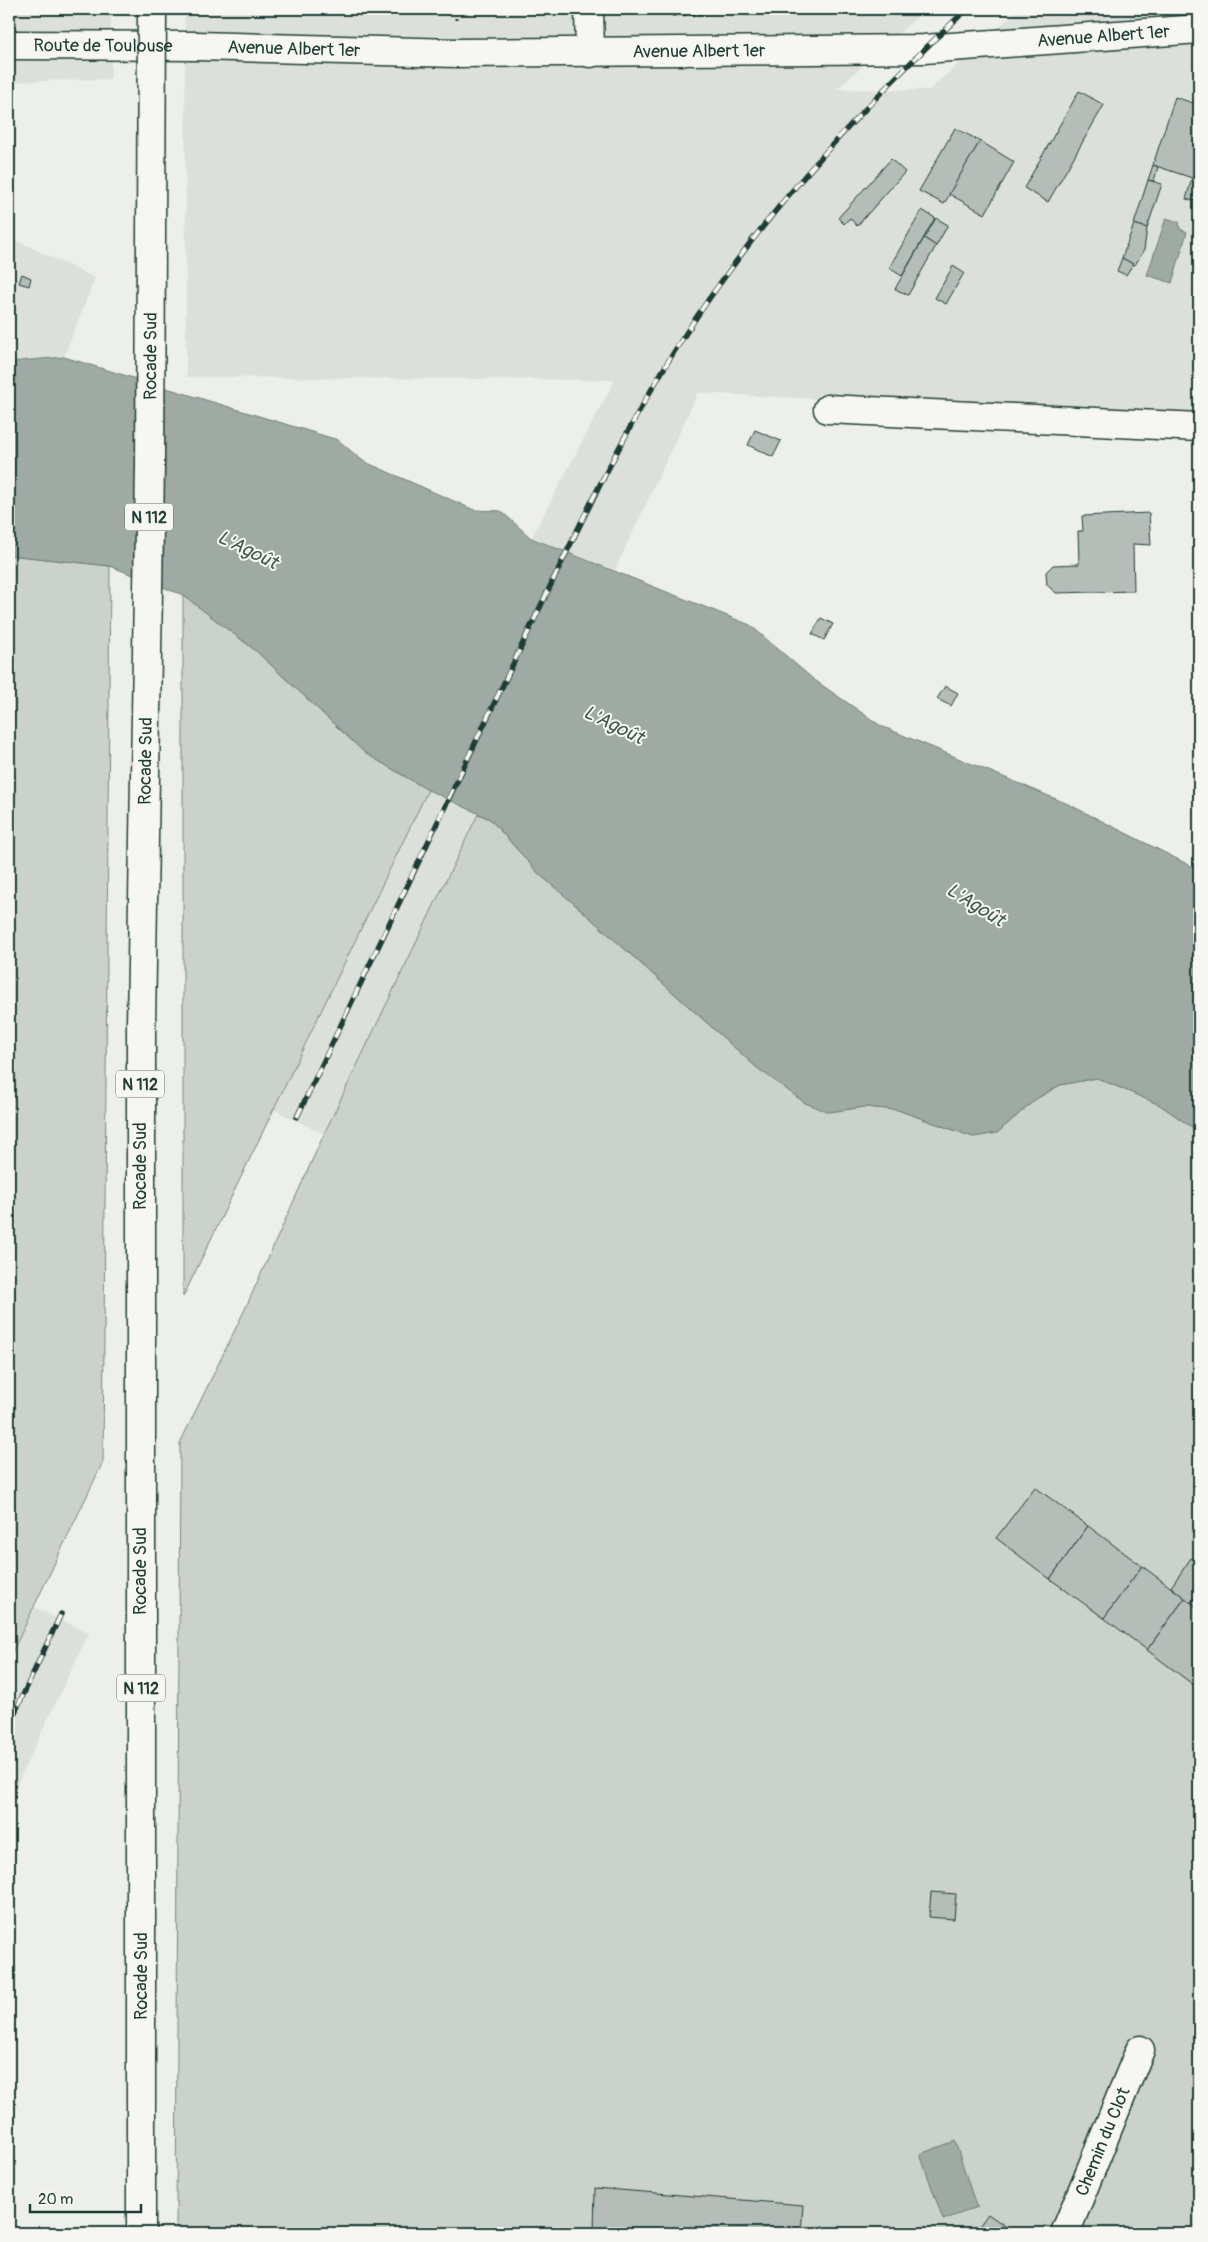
<svg xmlns="http://www.w3.org/2000/svg" width="1208" height="2242" viewBox="0 0 1208 2242" font-family="Pangolin,sans-serif">
<style>
.built{fill:#dce0db}
.green{fill:#cbd2cc;stroke:#758880}
.water{fill:#9faaa4;stroke:#6c7e77}
.building{fill:#b4bdb8;stroke:#1f3d34}
.lines{fill:none;stroke-linecap:round;stroke-linejoin:round}
.minor-casing{stroke:#1f3d34;stroke-width:31}
.major-casing{stroke:#1f3d34;stroke-width:31}
.path{stroke:#1f3d34;stroke-width:3;stroke-dasharray:5 4;stroke-linecap:butt}
.minor{stroke:#f6f6f2;stroke-width:28}
.major{stroke:#f6f6f2;stroke-width:28}
.rail-casing{stroke:#1f3d34;stroke-width:5.5}
.rail{stroke:#f6f6f2;stroke-width:4;stroke-dasharray:11;stroke-linecap:butt}
.major-bridge-casing{stroke:#1f3d34;stroke-width:31;stroke-linecap:butt}
.major-bridge{stroke:#f6f6f2;stroke-width:28}
.labels{text-anchor:middle;stroke-width:4;stroke-linejoin:round;paint-order:stroke}
.shield{fill:#f6f6f2;stroke:#60746d;stroke-width:1}
.shield-label{font-size:16px;font-weight:bold;fill:#1f3d34}
.street-label{font-size:18px;fill:#1f3d34;stroke:#f6f6f2}
.water-label{font-size:19px;font-style:italic;fill:#3f5850;stroke:#f6f6f2}
</style>
<rect width="100%" height="100%" fill="#edefea"/>
<filter id="ink" filterUnits="userSpaceOnUse"><feTurbulence type="fractalNoise" baseFrequency=".02" numOctaves="2"/><feDisplacementMap in="SourceGraphic" scale="10" xChannelSelector="R" yChannelSelector="G"/><feConvolveMatrix kernelMatrix="1 2 1 2 8 2 1 2 1" color-interpolation-filters="sRGB"/></filter>
<g filter="url(#ink)">
<g class="built">
<path d="M9 9H111V79L9 82Z"/>
<path d="M185 9H926L837 89 929 90 1019 9H1199V418L698 393 615 570 531 538 615 380 186 377Z"/>
<path d="M9 237 95 278 64 357 9 362Z"/>
<path d="M428 790 478 814 324 1134 274 1110Z"/>
<path d="M34 1607 89 1633 9 1801V1659Z"/>
</g>
<g class="green">
<path d="M9 555 110 566 103 1462 9 1659Z"/>
<path d="M183 595 256 651 365 753 428 790 183 1297Z"/>
<path d="M478 814 490 819 539 874 578 907 756 1067 829 1112 865 1107 898 1110 973 1137 997 1133 1036 1099 1060 1085 1097 1078 1160 1105 1199 1132V2233H176L180 1443 246 1307 324 1134Z"/>
</g>
<g class="water">
<path d="M1166 218 1179 222 1180 229 1187 232 1172 283 1147 275Z"/>
<path d="M64 357 338 440 363 461 474 510 501 511 531 538 750 625 813 679 881 726 1068 804 1199 870V1132L1160 1105 1097 1078 1060 1085 1036 1099 997 1133 973 1137 898 1110 865 1107 829 1112 805 1103 756 1067 578 907 539 874 490 819 428 790 365 753 256 651 183 595 110 566 9 555V362Z"/>
<path d="M955 2141 976 2206 978 2207 943 2220 920 2154Z"/>
</g>
<g class="building">
<path d="M1079 91 1104 105 1048 202 1024 188Z"/>
<path d="M1175 97 1199 105V202L1186 199 1192 178 1153 165Z"/>
<path d="M955 128 980 141 944 204 919 191Z"/>
<path d="M980 141 1014 162 985 214 949 194Z"/>
<path d="M891 159 905 172 857 226 850 218 844 224 838 218Z"/>
<path d="M1153 165 1158 167 1154 181 1148 180Z"/>
<path d="M1148 180 1162 184 1147 228 1134 224Z"/>
<path d="M922 210 935 218 902 276 889 268Z"/>
<path d="M936 218 948 225 936 246 924 238Z"/>
<path d="M1134 224 1147 228 1144 250 1135 265 1122 258Z"/>
<path d="M924 238 936 246 908 295 895 289Z"/>
<path d="M1122 258 1133 264 1126 275 1117 271Z"/>
<path d="M953 266 964 273 946 304 935 298Z"/>
<path d="M22 274 31 278 29 286 19 283Z"/>
<path d="M755 430 781 441 773 457 748 445Z"/>
<path d="M1149 513 1151 545 1133 544 1134 591 1056 593 1047 585 1046 572 1053 565 1079 564 1078 531H1083L1082 516Z"/>
<path d="M821 618 833 624 824 640 812 634Z"/>
<path d="M945 686 958 693 951 706 937 699Z"/>
<path d="M1035 1487 1088 1526 1050 1579 996 1538Z"/>
<path d="M1088 1526 1142 1566 1104 1618 1050 1579Z"/>
<path d="M1191 1558 1199 1564V1590L1191 1603 1171 1587Z"/>
<path d="M1142 1566 1185 1598 1147 1650 1104 1618Z"/>
<path d="M1199 1590V1609L1191 1603Z"/>
<path d="M1185 1598 1199 1609V1689L1147 1650Z"/>
<path d="M931 1892 956 1894 954 1919 929 1917Z"/>
<path d="M595 2188 803 2205 801 2233H594Z"/>
<path d="M988 2214 1008 2228 1004 2233H974Z"/>
</g>
<g class="lines">
<g class="minor-casing">
<g id="minor">
<path d="M589 9 590 53"/>
<path d="M828 409 1199 427"/>
<path id="s1" d="M1065 2233 1140 2050"/>
</g>
</g>
<g class="major-casing">
<g id="major">
<path id="s2" d="M9 45 197 46 456 53 924 49 1199 29"/>
<path d="M141 2233V1025"/>
</g>
</g>
<g class="path">
<path d="M456 9V20"/>
<path d="M672 15 698 14 716 9"/>
</g>
<use href="#minor" class="minor"/>
<use href="#major" class="major"/>
<g class="rail-casing">
<g id="rail">
<path d="M297 1117C372 959 447 801 523 643 582 520 640 393 721 282 793 182 877 92 967 9"/>
<path d="M9 1725 61 1614"/>
</g>
</g>
<use href="#rail" class="rail"/>
<g class="major-bridge-casing">
<g id="major-bridge">
<path id="s3" d="M141 1025 150 465 152 9"/>
</g>
</g>
<use href="#major-bridge" class="major-bridge"/>
</g>
</g>
<g class="labels">
<g class="shield">
<rect x="125" y="503.5" width="48" height="27" rx="4"/>
<rect x="116" y="1070.5" width="48" height="27" rx="4"/>
<rect x="117" y="1674.5" width="48" height="27" rx="4"/>
</g>
<g class="shield-label">
<text x="149" y="523">N 112</text>
<text x="140" y="1090">N 112</text>
<text x="141" y="1694">N 112</text>
</g>
<g class="street-label">
<text dy="6" stroke="none"><textPath href="#s2" startOffset="1095">Avenue Albert 1er</textPath></text>
<text dy="6" stroke="none"><textPath href="#s2" startOffset="94">Route de Toulouse</textPath></text>
<text dy="6" stroke="none"><textPath href="#s2" startOffset="285">Avenue Albert 1er</textPath></text>
<text dy="6" stroke="none"><textPath href="#s2" startOffset="690">Avenue Albert 1er</textPath></text>
<text dy="6" stroke="none"><textPath href="#s3" startOffset="669">Rocade Sud</textPath></text>
<text dy="6" stroke="none"><textPath href="#s3" startOffset="264">Rocade Sud</textPath></text>
<text transform="translate(140 1166) rotate(-90)" y="6">Rocade Sud</text>
<text transform="translate(140 1571) rotate(-90)" y="6">Rocade Sud</text>
<text transform="translate(141 1976) rotate(-90)" y="6">Rocade Sud</text>
<text dy="6" stroke="none"><textPath href="#s1" startOffset="99">Chemin du Clot</textPath></text>
</g>
<g class="water-label">
<text transform="translate(248 549) rotate(26)" y="7">L'Agoût</text>
<text transform="translate(614 724) rotate(26)" y="7">L'Agoût</text>
<text transform="translate(976 904) rotate(32)" y="7">L'Agoût</text>
</g>
</g>
<rect width="1208" height="2242" fill="none" stroke="#f6f6f2" stroke-width="30"/>
<rect x="15" y="15" width="1178" height="2212" fill="none" stroke="#1f3d34" stroke-width="2" filter="url(#ink)"/>
<path d="M30 2204v8h111v-8" fill="none" stroke="#1f3d34" stroke-width="2.5"/>
<text x="38" y="2204" font-size="15" fill="#1f3d34" stroke="#f6f6f2" stroke-width="4" paint-order="stroke">20 m</text>
</svg>
